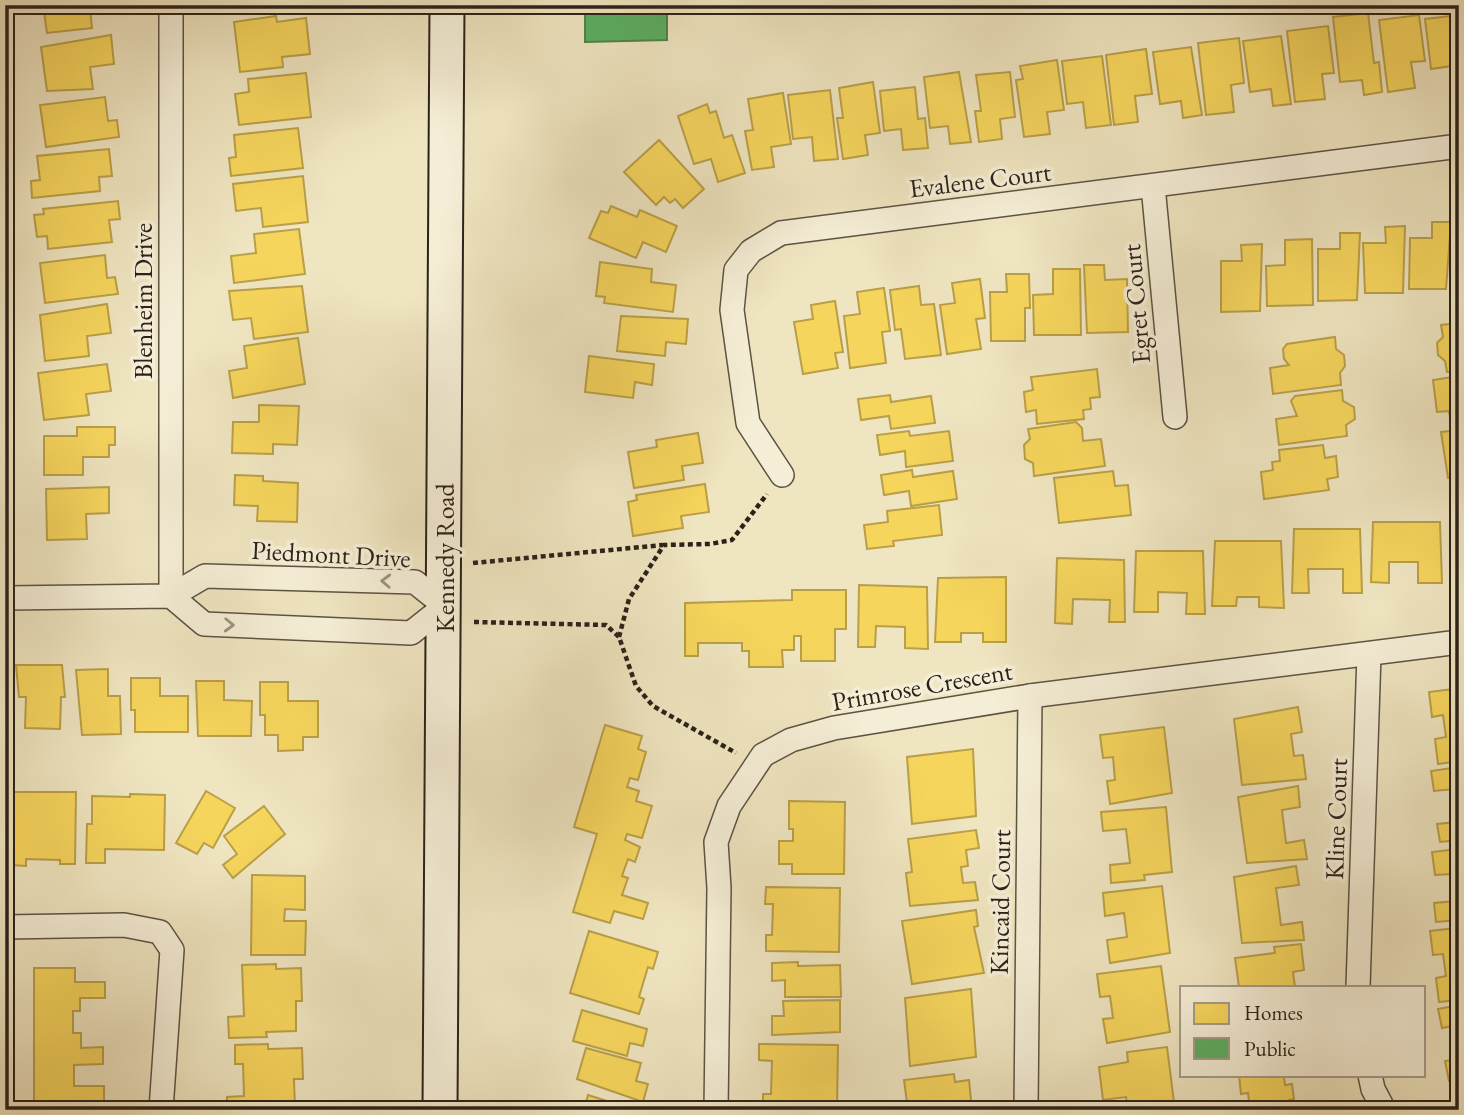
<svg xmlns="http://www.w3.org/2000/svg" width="1464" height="1115" viewBox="0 0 1464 1115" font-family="'EB Garamond',serif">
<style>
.homes{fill:#f6d55c;stroke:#b99f48;stroke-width:2}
.public{fill:#5aae61;stroke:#4c844c;stroke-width:2}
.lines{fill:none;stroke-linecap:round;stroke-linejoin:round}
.street-casing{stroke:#5d5344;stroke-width:26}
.secondary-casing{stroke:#2c221a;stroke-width:37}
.path{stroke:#2c221a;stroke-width:4.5;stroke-dasharray:5 3.5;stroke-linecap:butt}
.street{stroke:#f5eed6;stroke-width:23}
.secondary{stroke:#f5eed6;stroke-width:33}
.oneway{stroke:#9b9281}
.labels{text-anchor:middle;stroke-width:7;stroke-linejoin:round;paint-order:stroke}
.street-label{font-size:26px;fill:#2c221a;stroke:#f5eed6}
</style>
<rect width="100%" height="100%" fill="#efe5c0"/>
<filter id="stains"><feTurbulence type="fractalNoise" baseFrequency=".00286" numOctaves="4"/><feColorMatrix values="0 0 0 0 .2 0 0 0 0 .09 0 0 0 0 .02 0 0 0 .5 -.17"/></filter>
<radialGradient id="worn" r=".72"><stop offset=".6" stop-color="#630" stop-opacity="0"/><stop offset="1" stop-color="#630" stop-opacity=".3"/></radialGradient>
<g class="homes">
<path d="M43 5H114V6L90 9 92 28 47 33Z"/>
<path d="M238 5H308V6L239 14Z"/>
<path d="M1368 13 1374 63 1379 62 1382 92 1364 95 1362 80 1340 82 1333 17Z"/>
<path d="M1419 15 1425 61 1411 62 1415 88 1388 92 1379 20Z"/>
<path d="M1459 15V82H1454L1452 66 1431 69 1425 19Z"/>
<path d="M276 16 277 22 306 18 310 54 282 57 283 67 240 72 234 22Z"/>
<path d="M1328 26 1334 73 1322 74 1325 99 1295 102 1287 31Z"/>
<path d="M111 35 114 64 90 67 93 89 47 91 41 47Z"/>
<path d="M1281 36 1291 104 1273 106 1271 89 1250 92 1243 41Z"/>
<path d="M1239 38 1244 83 1231 85 1234 112 1206 115 1198 43Z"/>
<path d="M1191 47 1202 115 1183 118 1181 101 1160 104 1153 52Z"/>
<path d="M1146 49 1152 94 1135 96 1138 122 1114 125 1106 55Z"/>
<path d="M1102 56 1111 125 1086 128 1083 102 1067 104 1062 61Z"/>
<path d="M1057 60 1064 110 1047 112 1050 134 1024 137 1016 80 1023 79 1020 66Z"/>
<path d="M959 72 971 142 950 144 948 126 930 128 924 77Z"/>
<path d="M1010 72 1015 117 1000 119 1002 139 979 142 975 111H981L976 75Z"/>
<path d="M306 73 311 117 239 125 235 94 249 92 248 79Z"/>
<path d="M873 82 880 133 865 135 868 155 843 159 837 118H843L839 88Z"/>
<path d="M915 87 918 119 925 118 928 148 903 150 901 129 884 131 880 91Z"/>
<path d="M830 90 838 159 814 161 812 137 793 139 788 95Z"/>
<path d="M783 93 791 144 771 147 774 167 752 170 745 131 753 130 748 99Z"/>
<path d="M105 97 108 121 117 120 119 137 46 147 40 105Z"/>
<path d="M707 104 710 113 716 111 724 138 732 135 745 173 718 182 711 159 694 164 678 116Z"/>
<path d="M298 128 303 168 231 176 229 158 236 157 234 135Z"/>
<path d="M659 140 704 189 683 208 675 199 670 203 664 197 656 205 624 172Z"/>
<path d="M109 149 112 176 99 177 100 191 32 198 31 181 40 180 37 156Z"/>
<path d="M303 176 308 222 263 227 261 208 236 211 233 184Z"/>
<path d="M118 201 120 219 109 220 112 242 48 249 47 236 37 237 34 215 44 214 43 209Z"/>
<path d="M611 206 637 217 640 210 677 226 666 252 643 242 636 258 589 238 601 211 608 213Z"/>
<path d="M1432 222H1451L1446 289H1409L1410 238H1432Z"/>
<path d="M1405 226 1403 293H1365L1363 243H1386L1385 227Z"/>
<path d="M299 229 305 274 234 283 231 256 256 253 254 234Z"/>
<path d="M1340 233H1360L1357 300 1318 301V249H1340Z"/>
<path d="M1312 239 1313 305 1267 306 1266 266 1285 265V240Z"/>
<path d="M1262 244 1260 311 1221 312V261H1242L1241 245Z"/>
<path d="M105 255 107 278 115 277 118 294 45 303 40 263Z"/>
<path d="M600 262 652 269 651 282 676 285 673 312 604 303 605 297 596 296Z"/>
<path d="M1084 265H1104L1105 280 1127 279 1128 332 1087 333Z"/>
<path d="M1053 269H1080L1081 335H1034L1033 295 1053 294Z"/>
<path d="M1006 274H1029L1030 308H1025V341H991L990 292H1007Z"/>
<path d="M980 279 985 318 976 319 981 349 947 354 940 305 955 303 952 283Z"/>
<path d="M302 286 308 332 254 339 251 318 233 320 229 291Z"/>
<path d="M919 286 921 305 934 304 941 355 905 359 901 329 895 330 890 290Z"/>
<path d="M884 288 890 331 882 332 886 363 850 368 844 316 860 314 857 292Z"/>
<path d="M835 301 843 352 835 353 838 368 803 374 794 322 813 319 811 305Z"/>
<path d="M107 304 111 333 87 336 89 356 45 361 40 315Z"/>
<path d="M621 316 688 319 686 344 666 342 665 356 617 351Z"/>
<path d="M1459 323V371L1447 372 1445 361 1438 355 1437 343 1443 337 1441 325Z"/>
<path d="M1335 337 1336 349 1344 355 1345 366 1340 373 1341 385 1273 394 1270 368 1289 365 1284 359 1283 349 1287 344Z"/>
<path d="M298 338 305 384 233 398 229 371 247 368 244 346Z"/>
<path d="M589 356 654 364 652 385 635 382 633 398 585 392Z"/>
<path d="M107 364 111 391 86 394 89 415 44 420 38 373Z"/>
<path d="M1097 369 1100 397 1090 398 1091 409 1083 410 1084 419 1037 424 1036 410 1026 412 1024 392 1033 390 1031 377Z"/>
<path d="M1459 376V424L1451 425 1449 411 1437 412 1433 380Z"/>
<path d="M1342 390 1343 401 1354 407 1355 419 1346 425 1347 436 1279 445 1276 419 1297 416 1291 401 1295 396Z"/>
<path d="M890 395 891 402 931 396 935 423 891 429 889 416 861 420 858 399Z"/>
<path d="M259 405 299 406 297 445 273 444V454L232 453 233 422H259Z"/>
<path d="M1076 422 1082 428 1083 441 1101 439 1105 466 1034 476 1033 463 1025 459 1024 445 1030 439 1028 429Z"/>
<path d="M77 427H115V445H109V457H83V475H44V436H77Z"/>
<path d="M1459 430V477L1448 478 1441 432Z"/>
<path d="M909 431 910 436 949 431 953 461 906 467 905 451 880 455 877 435Z"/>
<path d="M698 433 703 463 682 466 684 480 634 488 628 452 657 447 656 440Z"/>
<path d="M1323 445 1325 458 1336 456 1338 477 1327 479 1329 490 1264 499 1261 472 1273 470 1272 462 1280 461 1279 450Z"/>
<path d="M912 470 913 477 953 471 957 499 911 506 909 491 884 495 881 475Z"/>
<path d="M1113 471 1115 486 1128 485 1131 515 1059 523 1054 478Z"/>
<path d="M235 475 263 476V481L298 483 297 522 257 521 258 506 234 505Z"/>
<path d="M705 484 709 512 681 516 683 528 633 536 628 502 637 500 636 495Z"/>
<path d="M109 487V513L86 514 87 539 47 540 46 489Z"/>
<path d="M939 505 942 535 893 541 894 546 867 549 864 525 888 522 887 511Z"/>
<path d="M1452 511H1459V577H1450Z"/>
<path d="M1373 522H1440L1442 583H1418V562H1389V583L1371 582Z"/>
<path d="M1294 529H1360L1362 593H1343V569H1308L1309 593H1292Z"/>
<path d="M1215 541H1281L1284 608 1259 607V597H1237L1236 606H1212Z"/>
<path d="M1136 551H1203L1205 614H1186L1187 593 1158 592V612H1134Z"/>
<path d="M1057 558 1124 560 1125 622H1109L1110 600 1073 599 1072 624 1055 623Z"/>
<path d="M1006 577V642H983V633H961V642H935L938 578Z"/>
<path d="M859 585 927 587 928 649 905 648V627L876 626 875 647H858Z"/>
<path d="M792 590H846V629H835V661H801V636H794V650H782L783 667H749V651H742V643H698V656H685V603L792 600Z"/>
<path d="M16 665H62L65 697H61L60 729 25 728 26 697H19Z"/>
<path d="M108 669V696H120L121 734 82 735 76 670Z"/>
<rect x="5" y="672" width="4" height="52"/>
<path d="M131 678H160V696H188V732H135V710H131Z"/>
<path d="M196 681H224V700L252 701 251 736H198Z"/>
<path d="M260 682H288V701H318V737H303V750L278 751V735H265V715H260Z"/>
<path d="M1453 689 1459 691V761L1438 764 1435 739 1446 737 1443 715 1432 717 1429 692Z"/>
<path d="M1298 707 1302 732 1291 734 1294 756 1303 755 1306 779 1242 785 1234 719Z"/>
<path d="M605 725 642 736 638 749 646 752 638 780 630 778 627 787 639 791 636 801 652 806 642 838 627 834 625 840 640 847 635 862 628 859 622 876 628 878 622 895 648 903 643 919 614 911 610 923 573 912 597 834 574 827Z"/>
<path d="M1164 727 1172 793 1110 804 1107 781 1115 780 1113 757 1103 758 1100 735Z"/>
<path d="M973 749 976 816 912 824 907 757Z"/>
<path d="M1459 767V840L1440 842 1437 824 1457 822 1455 789 1434 791 1431 771Z"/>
<path d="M1298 786 1300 807 1282 810 1286 843 1304 840 1307 859 1247 863 1238 797Z"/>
<path d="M206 791 235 808 213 848 204 843 197 854 176 843Z"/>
<path d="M11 792H76L75 864H60V860L26 859V866L10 865Z"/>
<path d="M130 794 165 795 164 850 105 849V863H86L87 824H92V796L130 797Z"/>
<path d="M789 801 845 802 844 874H792V864H779V841H793V829H789Z"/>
<path d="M264 806 285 834 233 878 223 865 237 854 224 836Z"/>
<path d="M1166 807 1172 872 1144 875 1145 880 1111 883 1110 865 1130 863 1126 829 1103 831 1101 812Z"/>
<path d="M976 830 979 848 966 850 968 866 961 867 963 883 975 882 978 900 910 906 906 873 912 872 908 839Z"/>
<path d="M1457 849 1459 920 1436 922 1434 903 1456 901 1452 874 1435 875 1432 852Z"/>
<path d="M1296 866 1299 885 1276 888 1281 925 1302 922 1304 940 1242 943 1234 877Z"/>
<path d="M252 875 305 876V910L285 909 284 921H306L305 955H251Z"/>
<path d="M1162 886 1170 953 1110 963 1107 940 1127 937 1124 913 1105 916 1103 893Z"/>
<path d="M766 887 840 888 839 952 766 951V935H772L773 904H765Z"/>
<path d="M976 910 978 926 974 927 984 973 912 984 902 921Z"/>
<path d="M1456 928 1459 930V1000L1439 1002 1436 978 1446 976 1443 954 1433 955 1430 931Z"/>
<path d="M589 931 658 952 653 969 648 967 639 997 644 999 639 1014 570 993Z"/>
<path d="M1301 944 1304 970 1293 972 1295 987H1239L1235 958 1275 953 1274 947Z"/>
<path d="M798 962V966L840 965 841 997H785V980L772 981V963Z"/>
<path d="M276 964V969L301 968 302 1001H296V1031L266 1032 267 1037 229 1038 228 1017 244 1016 242 965Z"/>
<path d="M1161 966 1170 1032 1107 1043 1103 1019 1113 1018 1110 996 1100 997 1097 974Z"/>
<path d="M34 968H75V982H105V998H80V1011H73V1033H81V1048L103 1047V1064L74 1065V1086H104V1110H34Z"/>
<path d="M971 989 976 1057 910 1066 905 998Z"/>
<path d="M840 1000V1032L772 1035V1016H784L783 1001Z"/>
<path d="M1459 1005V1025L1442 1028 1438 1009Z"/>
<path d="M582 1010 647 1029 643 1046 630 1043 627 1056 573 1041Z"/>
<path d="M268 1044V1049L302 1048 303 1079H294L295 1109 227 1110V1097L244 1096 243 1064H235V1045Z"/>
<path d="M759 1044 838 1045 837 1109 763 1108V1094H771L772 1061 759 1060Z"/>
<path d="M1167 1047 1175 1110H1128L1126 1097 1103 1100 1099 1067 1128 1062 1127 1052Z"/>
<path d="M586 1048 641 1063 636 1081 648 1084 643 1102 577 1079Z"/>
<path d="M1459 1059V1080L1449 1081 1445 1061Z"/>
<path d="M954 1074 955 1082 969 1080 972 1110H908L904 1080Z"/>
<path d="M1239 1075H1301L1284 1077 1285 1085 1292 1084 1294 1099 1289 1100 1290 1110H1250L1248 1093 1241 1094Z"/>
<path d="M588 1095 635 1110H584Z"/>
</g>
<path class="public" d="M585 5H667V40L585 42Z"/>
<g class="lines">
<g class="street-casing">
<g id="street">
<path d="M171 5V596"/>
<path d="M1153 186 1175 417"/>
<path d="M782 475 748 423 732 310 736 270 751 251 781 233 1459 146"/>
<path d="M5 598 171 596 205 576 415 582 445 606 411 633 204 624 171 596"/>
<path d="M5 927 124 925 160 932 172 950 161 1110"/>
<path d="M1358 987 1369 654"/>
<path d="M1370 1075 1373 1089 1384 1110"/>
<path d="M716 1110 719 888 716 842 729 806 763 755 791 740 834 728 1030 696 1459 642"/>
<path d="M1026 1110 1030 696"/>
</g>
</g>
<g class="secondary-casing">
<path id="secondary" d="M440 1110 447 5"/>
</g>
<g class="path">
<path d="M473 563 663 545"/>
<path d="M474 622 606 625 619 637 636 686 653 706 736 753"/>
<path d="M619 637 629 599 664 545 710 544 732 540 767 494"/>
</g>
<use href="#street" class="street"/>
<use href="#secondary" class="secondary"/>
</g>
<defs><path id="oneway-chevron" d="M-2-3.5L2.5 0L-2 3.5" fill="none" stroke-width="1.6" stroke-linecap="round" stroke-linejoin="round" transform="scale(1.75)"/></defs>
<g class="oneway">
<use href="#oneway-chevron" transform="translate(386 581) rotate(-178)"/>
<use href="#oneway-chevron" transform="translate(229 625) rotate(2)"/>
</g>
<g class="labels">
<g class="street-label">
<text transform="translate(980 180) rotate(-7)" y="9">Evalene Court</text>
<text transform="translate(143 301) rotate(-90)" y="9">Blenheim Drive</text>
<text transform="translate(1136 304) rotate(-95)" y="9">Egret Court</text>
<text transform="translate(331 554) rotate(3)" y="9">Piedmont Drive</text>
<text transform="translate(445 558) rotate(-90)" y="9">Kennedy Road</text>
<text transform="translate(922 686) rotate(-10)" y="9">Primrose Crescent</text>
<text transform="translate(1336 819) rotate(-88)" y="9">Kline Court</text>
<text transform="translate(1000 902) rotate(-89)" y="9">Kincaid Court</text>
</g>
</g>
<rect width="1464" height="1115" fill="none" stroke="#efe5c0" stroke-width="28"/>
<rect x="7" y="7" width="1450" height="1101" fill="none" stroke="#2c221a" stroke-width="3.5"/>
<rect x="14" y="14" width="1436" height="1087" fill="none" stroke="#2c221a" stroke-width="2"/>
<rect x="1180" y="986" width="245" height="91" fill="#f5eed6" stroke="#a59c8b" stroke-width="2"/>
<rect x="1194" y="1003" width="35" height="21" fill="#f6d55c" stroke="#a59c8b" stroke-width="2"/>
<text x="1244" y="1020" font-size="21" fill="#2c221a">Homes</text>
<rect x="1194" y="1038" width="35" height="21" fill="#5aae61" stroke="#a59c8b" stroke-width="2"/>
<text x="1244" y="1056" font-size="21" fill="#2c221a">Public</text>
<rect width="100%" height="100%" filter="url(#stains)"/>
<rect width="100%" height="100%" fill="url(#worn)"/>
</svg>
